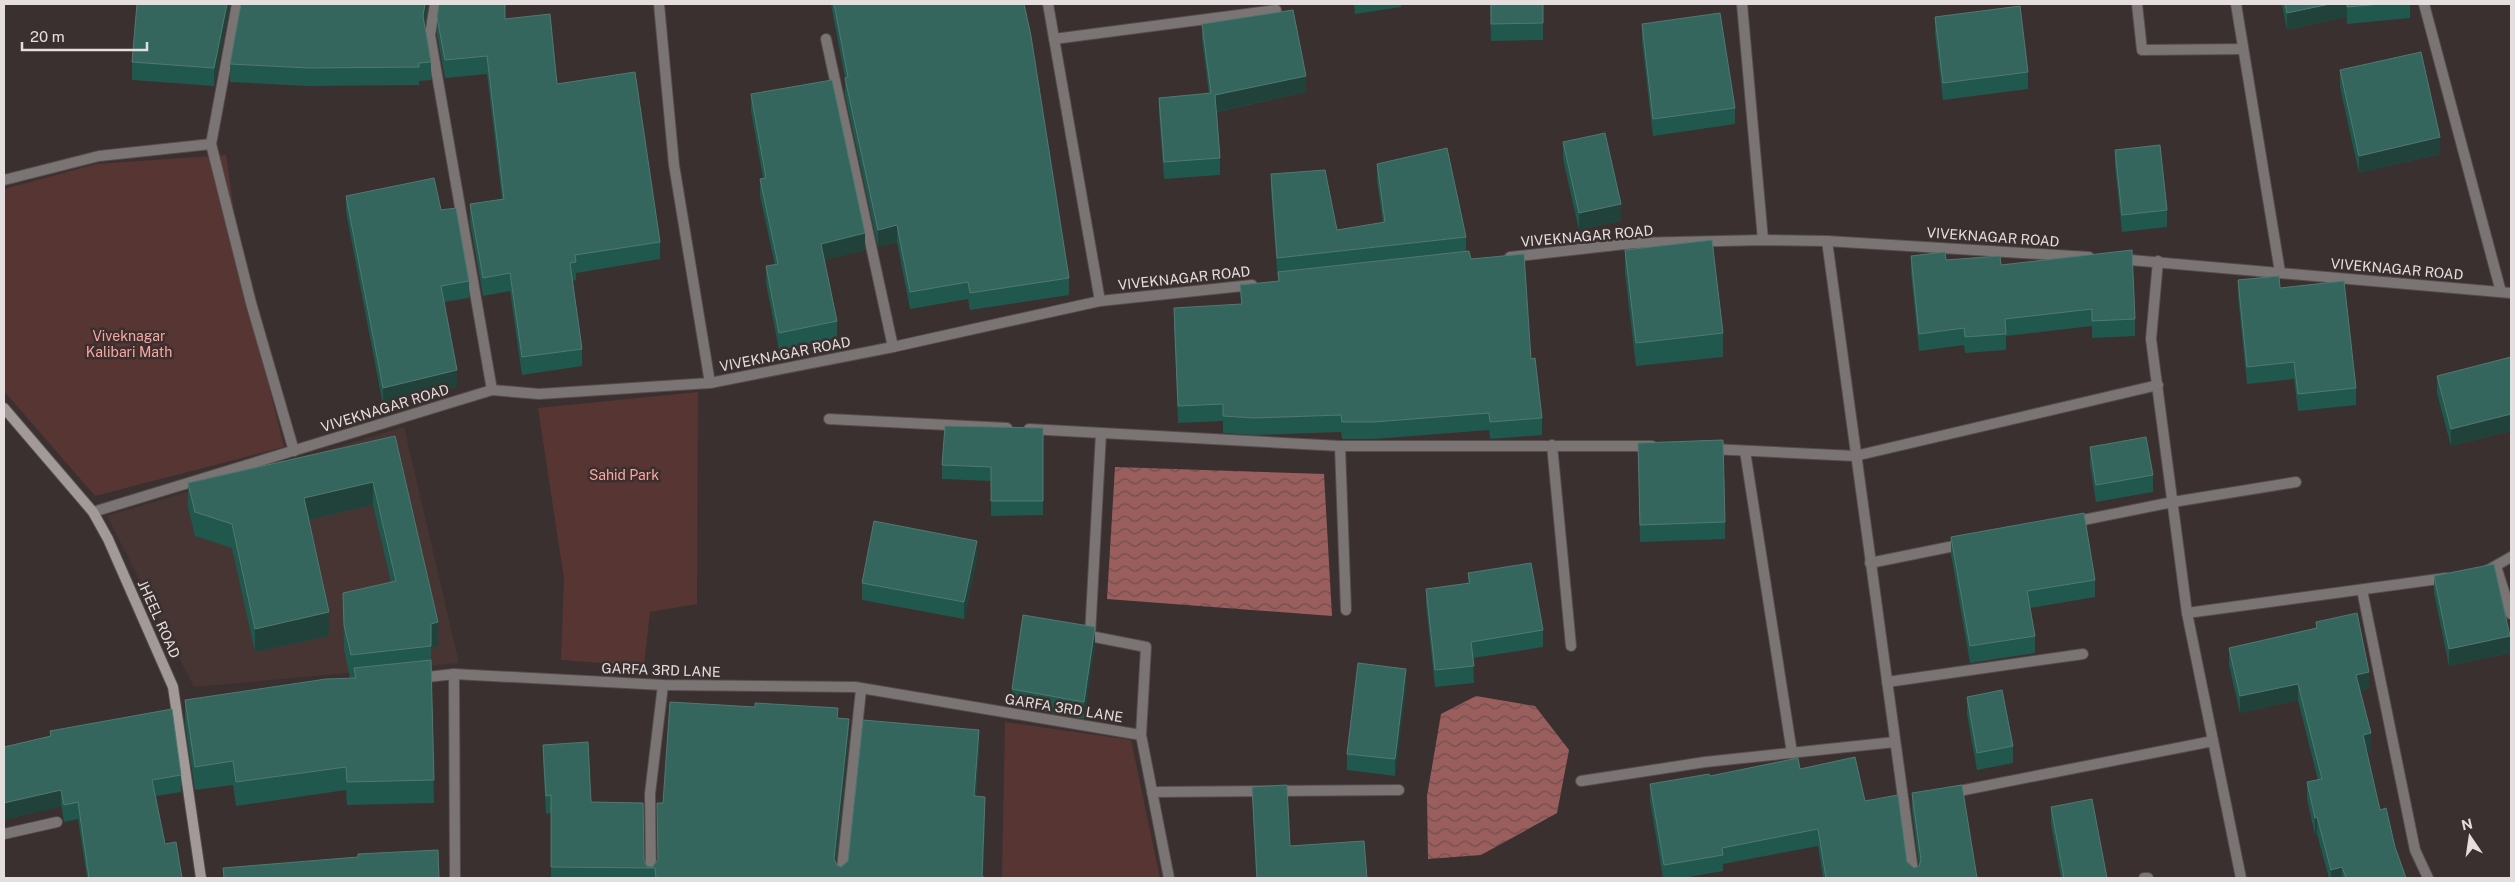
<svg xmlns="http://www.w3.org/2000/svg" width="2515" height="882" viewBox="0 0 2515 882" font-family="'Public Sans',sans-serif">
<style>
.built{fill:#473534}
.park{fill:#563533}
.water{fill:url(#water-waves)}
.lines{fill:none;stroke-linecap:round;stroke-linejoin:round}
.street-casing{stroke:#554c4b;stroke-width:12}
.secondary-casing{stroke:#554c4b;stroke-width:12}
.street{stroke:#7a7574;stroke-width:10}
.secondary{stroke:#a29999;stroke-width:10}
.wall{fill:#20584d}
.shaded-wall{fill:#21423a}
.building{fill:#35665d;stroke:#517971}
.labels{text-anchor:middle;stroke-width:5;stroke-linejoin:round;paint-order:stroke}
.street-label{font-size:14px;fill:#e5dede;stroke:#3a302f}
.park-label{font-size:14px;fill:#ffa4a0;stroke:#3a302f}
</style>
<defs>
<pattern id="water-waves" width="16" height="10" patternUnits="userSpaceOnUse" patternTransform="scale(1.25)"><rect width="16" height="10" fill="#9a5e5c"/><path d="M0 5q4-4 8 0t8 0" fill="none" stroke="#705050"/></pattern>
</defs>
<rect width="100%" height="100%" fill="#3a302f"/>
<path class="built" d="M404 427 459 663 194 687 107 516Z"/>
<g class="park">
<path d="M226 155 245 288 284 447 95 496 4 391V189L97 164Z"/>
<path d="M698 392 697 604 650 612 644 666 561 660 564 579 538 408Z"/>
<path d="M1005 722 1131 740 1160 878H1002Z"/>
</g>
<g class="water">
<path d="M1115 467 1324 474 1332 616 1107 599Z"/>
<path d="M1476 696 1535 706 1569 750 1557 813 1481 855 1428 859 1427 796 1441 714Z"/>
</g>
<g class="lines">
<g class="street-casing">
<g id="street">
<path d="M237 4 211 144 251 303 294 451"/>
<path d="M435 4 430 35 492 390"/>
<path d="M659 4 674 165 710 383"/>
<path d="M1048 4 1100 301"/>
<path d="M1742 4 1763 240"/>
<path d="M2137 4 2142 50 2243 49"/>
<path d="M2236 4 2280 272"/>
<path d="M2424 4 2501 292"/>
<path d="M826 39 893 347"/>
<path d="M1054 39 1276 10"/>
<path d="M4 180 99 156 211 144"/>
<path d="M1827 241 1914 878"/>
<path d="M1510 257 1634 243 1763 240 1827 241 2089 257"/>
<path d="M2119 259 2511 293"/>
<path d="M2158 261 2151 339 2187 613 2241 878"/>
<path d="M829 419 1007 428"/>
<path d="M1029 429 1340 446H1652"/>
<path d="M1101 433 1090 636 1146 647 1141 735 1169 878"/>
<path d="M1552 445 1571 646"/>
<path d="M1340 446 1346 610"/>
<path d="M1711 449 1855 456 2158 385"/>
<path d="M1745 451 1792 753"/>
<path d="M93 512 492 390 539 394 710 383 893 347 1100 301 1252 285"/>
<path d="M2073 522 2173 502 2296 482"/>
<path d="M1870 563 1964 544"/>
<path d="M2496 566 2511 614"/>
<path d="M2483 573 2511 557"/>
<path d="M2362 590 2415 850 2428 878"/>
<path d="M2187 613 2446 578"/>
<path d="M454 674 455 878"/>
<path d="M419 678 454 674 663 685 855 687 1141 735"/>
<path d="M1887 682 2083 654"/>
<path d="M1581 781 1705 762 1895 742"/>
<path d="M1152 792 1399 790"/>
<path d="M1949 793 2213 741"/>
<path d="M4 834 57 822"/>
<path d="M651 878 650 794 663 685"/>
<path d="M841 878 861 690"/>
<path d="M2144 878H2148"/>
</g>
</g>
<g class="secondary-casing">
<path id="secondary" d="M4 408 93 512 108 539 173 687 201 878"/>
</g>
<use href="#street" class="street"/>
<use href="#secondary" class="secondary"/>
</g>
<g class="wall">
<path d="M230 4 214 86 132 80V62Z"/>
<path d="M241 4H428L425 25 431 62V80L419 81V85L308 86 230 82V64Z"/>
<path d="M831 4H1024L1069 278V295L970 310 968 299 910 309 897 242 878 247 845 95V78Z"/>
<path d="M1354 4H1401V7L1355 14Z"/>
<path d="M1490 4H1543V40L1491 41Z"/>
<path d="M2282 4H2410V18L2347 24V17L2287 30Z"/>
<path d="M437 17 505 19 557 84 660 242V259L576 273V280L572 281 582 349V366L522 375 510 291 483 296 470 222V204L502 199 487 74 445 78 437 35Z"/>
<path d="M1935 17 2028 72V89L1943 100 1935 34Z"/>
<path d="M1202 24 1306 92 1217 112 1220 158V175L1164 179 1159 114V98L1209 94 1202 40Z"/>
<path d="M1642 24 1735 108V124L1653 136 1642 41Z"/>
<path d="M2340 70 2440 154 2359 173 2340 87Z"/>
<path d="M751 94 865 250 824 260 837 321V338L779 350 766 283V266L775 265 760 196V179L763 178 751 111Z"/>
<path d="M1563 142 1621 221 1579 230 1563 159Z"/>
<path d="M2115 150 2167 210V227L2122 232 2115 167Z"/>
<path d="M1377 164 1466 237V251L1531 359 1542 418V435L1490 439 1489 430 1374 439H1342L1341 432 1254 435 1223 433V421L1178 423 1174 325V308L1241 304 1240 285 1278 281 1271 191V174L1337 230 1383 223 1377 181Z"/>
<path d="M346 196 441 210 469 281V298L444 302 457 387 383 405 346 212Z"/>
<path d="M1625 250 1723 333V357L1636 366 1625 273Z"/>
<path d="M1911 256 2001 265 2135 319V336L2092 338V326L2006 336V350L1965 353 1964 345 1919 351 1911 273Z"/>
<path d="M2238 280 2356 388V405L2298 411 2294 379 2247 384 2238 297Z"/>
<path d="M2511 357V431L2451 446 2437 393V376Z"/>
<path d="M1043 428V515L991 516V481L942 479V465Z"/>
<path d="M395 436 438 646 431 647 434 803 347 805 346 790 236 806 233 785 195 790 185 724V700L350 678 344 649 343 593 391 582 373 505 309 520 329 636 255 652 232 548 195 536 188 507V483Z"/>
<path d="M1638 443 1725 522V539L1640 542Z"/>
<path d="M2090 447 2153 475V492L2096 502 2090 464Z"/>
<path d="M1951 537 2095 580V597L2030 608 2035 636V653L1970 663 1951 554Z"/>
<path d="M977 558 964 619 862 600V583Z"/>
<path d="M1468 573 1543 630V647L1473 658 1474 683 1435 687 1426 605V589L1468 583Z"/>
<path d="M2434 576 2510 653 2449 666 2434 593Z"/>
<path d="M2316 622 2369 689 2360 691 2371 750 2366 751 2380 810 2395 847 2406 878H2329L2317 834 2315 835 2307 799V782L2318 780 2298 700 2240 713 2229 665V648L2316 628Z"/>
<path d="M1095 644 1084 719 1012 706V689Z"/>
<path d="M1406 686 1395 776 1347 770V754Z"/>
<path d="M1967 697 2013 746V763L1977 770 1967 714Z"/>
<path d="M838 718 849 737 836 863 837 865 841 867 979 748 976 796 985 815 983 877 984 878H551V813L546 814 543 763V745L591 802 644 860 647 866 652 867 658 860 663 803Z"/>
<path d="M50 731 181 775V792L156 796 165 844 182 878H87L78 819 64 822 50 737Z"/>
<path d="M1800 769 1865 801 1907 862 1914 868 1919 866V865L1912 810V793L1977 878H1823L1818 846 1723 864V871L1684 878H1663L1650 801V784L1710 776Z"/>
<path d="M1252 787 1290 846 1367 878H1256Z"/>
<path d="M2051 807 2107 878H2061L2051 824Z"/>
</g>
<g class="shaded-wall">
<path d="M227 4H230L214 86V68Z"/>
<path d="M425 4H428L423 34V16Z"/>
<path d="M2330 4H2347V17L2287 30V13Z"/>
<path d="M1306 76V92L1215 112V95Z"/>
<path d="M2440 137V154L2359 173V156Z"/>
<path d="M1621 204V221L1579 230V213Z"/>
<path d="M897 225V242L878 247V230Z"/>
<path d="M865 233V250L821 261V244Z"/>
<path d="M457 370V387L383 405V388Z"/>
<path d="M2511 414V431L2451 446V429Z"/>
<path d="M373 482V505L304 521V498Z"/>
<path d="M977 541V558L964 619V602Z"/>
<path d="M329 612V636L255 652V629Z"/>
<path d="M438 622V646L431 647V624Z"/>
<path d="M1095 627V644L1084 719V702Z"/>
<path d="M2510 636V653L2449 666V649Z"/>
<path d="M1406 669V686L1395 776V759Z"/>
<path d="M2369 672V689L2356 692V675Z"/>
<path d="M2298 684V700L2240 713V696Z"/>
<path d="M849 719V737L834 877V859Z"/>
<path d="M979 730V748L974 814V796Z"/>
<path d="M2371 733V750L2363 752V735Z"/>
<path d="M61 790V807L4 820V803Z"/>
<path d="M985 797V815L983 878H982Z"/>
<path d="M2317 817V834L2315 835V818Z"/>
<path d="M2342 867V878H2331V870Z"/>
</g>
<g class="building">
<path d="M137 4H227L214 68 132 62Z"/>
<path d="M241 4H425L423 16 431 62 419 63V67L308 68 230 64Z"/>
<path d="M439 4H505V19L550 14 557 84 635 72 660 242 575 255 576 262 570 263 582 349 522 357 510 273 483 278 470 204 504 199 487 56 445 60 437 17Z"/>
<path d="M834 4H1024L1031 36 1069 278 970 293 968 282 910 292 897 225 878 230 845 78 848 77Z"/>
<path d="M1491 4H1543V23L1491 24Z"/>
<path d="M2285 4H2330L2287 13Z"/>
<path d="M2347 4H2381L2347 7Z"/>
<path d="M2020 6 2028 72 1943 83 1935 17Z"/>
<path d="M1293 10 1306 76 1215 95 1220 158 1164 162 1159 98 1211 93 1202 24Z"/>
<path d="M1720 13 1735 108 1653 119 1642 24Z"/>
<path d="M2421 52 2440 137 2359 156 2340 70Z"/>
<path d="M832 80 865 233 821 244 837 321 779 333 766 266 778 264 760 179 766 178 751 94Z"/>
<path d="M1605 133 1621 204 1579 213 1563 142Z"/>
<path d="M2160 145 2167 210 2122 215 2115 150Z"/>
<path d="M1447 148 1466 237 1277 258 1271 174 1325 170 1337 230 1385 222 1377 164Z"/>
<path d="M434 178 441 210 456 208 469 281 441 286 457 370 383 388 346 196Z"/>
<path d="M1712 240 1723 333 1636 343 1625 250Z"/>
<path d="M2132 250 2135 319 2092 321V309L2005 319 2006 334 1965 337 1964 328 1919 334 1911 256 1945 252 1946 260 2000 256 2001 265Z"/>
<path d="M1469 251 1471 259 1524 254 1531 359 1535 358 1542 418 1490 422 1489 413 1374 422H1342L1341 415 1254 418 1223 416V404L1178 406 1174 308 1242 304 1240 285 1279 281 1278 272Z"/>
<path d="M2279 276 2280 288 2344 281 2356 388 2298 394 2294 362 2247 367 2238 280Z"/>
<path d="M2511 357V414L2451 429 2437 376Z"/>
<path d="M945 426 1043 428V501H991V467L942 465Z"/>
<path d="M395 436 438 622 431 624V646L351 655 344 625 343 593 396 581 373 482 304 498 329 612 255 629 232 524 195 512 188 483Z"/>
<path d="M2146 437 2153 475 2096 485 2090 447Z"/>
<path d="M1723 440 1725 522 1640 525 1638 443Z"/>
<path d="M2084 513 2095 580 2027 591 2035 636 1970 646 1951 537Z"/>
<path d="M874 521 977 541 964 602 862 583Z"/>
<path d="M1531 563 1543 630 1471 642 1474 666 1435 670 1426 589 1470 583 1468 573Z"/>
<path d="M2494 564 2510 636 2449 649 2434 576Z"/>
<path d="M2357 613 2369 672 2356 675 2371 733 2363 735 2380 810 2386 808 2395 847 2406 878H2346L2342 867 2331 870 2317 817 2315 818 2307 782 2322 779 2298 684 2240 696 2229 648 2317 628 2316 622Z"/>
<path d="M1023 615 1095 627 1084 702 1012 689Z"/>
<path d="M431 660 434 780 347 782 346 767 236 782 233 761 195 767 185 700 326 679 356 678 354 668Z"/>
<path d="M1358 663 1406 669 1395 759 1347 754Z"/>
<path d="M2002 690 2013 746 1977 753 1967 697Z"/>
<path d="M670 702 755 707V703L838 708 837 718 849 719 834 859 837 865 841 867 848 861 863 720 979 730 974 796 985 797 982 877H984V878H656L655 868 551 867V795L546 796 543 745 588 742 591 802 643 803 644 860 647 866 652 867 658 860 657 803H663Z"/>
<path d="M172 709 181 775 152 780 165 844 176 842 182 878H89L78 802 64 805 61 790 4 803V747L51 736 50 731Z"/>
<path d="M1855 757 1865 801 1898 795 1907 862 1914 868 1919 866 1921 860 1912 793 1962 785 1977 878H1826L1818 829 1722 848 1723 855 1664 865 1650 784 1709 774 1710 776 1798 758 1800 769Z"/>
<path d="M1287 785 1290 846 1364 841 1367 878H1257L1252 787Z"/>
<path d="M2092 799 2107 878H2064L2051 807Z"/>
<path d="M438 850 439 878H224L223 868 358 857V854Z"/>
</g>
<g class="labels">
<g class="street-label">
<text transform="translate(1587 236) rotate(-5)" y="5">VIVEKNAGAR ROAD</text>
<text transform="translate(1993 237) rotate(4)" y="5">VIVEKNAGAR ROAD</text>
<text transform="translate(2397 269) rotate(5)" y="5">VIVEKNAGAR ROAD</text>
<text transform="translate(1184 278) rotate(-6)" y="5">VIVEKNAGAR ROAD</text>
<text transform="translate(785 354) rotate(-11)" y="5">VIVEKNAGAR ROAD</text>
<text transform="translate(385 408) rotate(-17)" y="5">VIVEKNAGAR ROAD</text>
<text transform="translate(159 619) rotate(66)" y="5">JHEEL ROAD</text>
<text transform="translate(661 670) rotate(2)" y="5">GARFA 3RD LANE</text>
<text transform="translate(1064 708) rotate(9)" y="5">GARFA 3RD LANE</text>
</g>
<g class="park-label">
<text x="129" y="341">Viveknagar<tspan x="129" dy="16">Kalibari Math</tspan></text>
<text x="624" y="480">Sahid Park</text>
</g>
</g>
<rect width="2515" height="882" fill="none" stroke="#e5dede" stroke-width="10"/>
<g transform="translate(2470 837) rotate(347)" stroke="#3a302f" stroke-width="4" paint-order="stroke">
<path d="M0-4L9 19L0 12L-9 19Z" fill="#e5dede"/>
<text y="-8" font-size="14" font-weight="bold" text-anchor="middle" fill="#e5dede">N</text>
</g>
<path d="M22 42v8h125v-8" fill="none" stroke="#e5dede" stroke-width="2.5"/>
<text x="30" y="42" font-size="15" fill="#e5dede" stroke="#3a302f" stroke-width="4" paint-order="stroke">20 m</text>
</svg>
